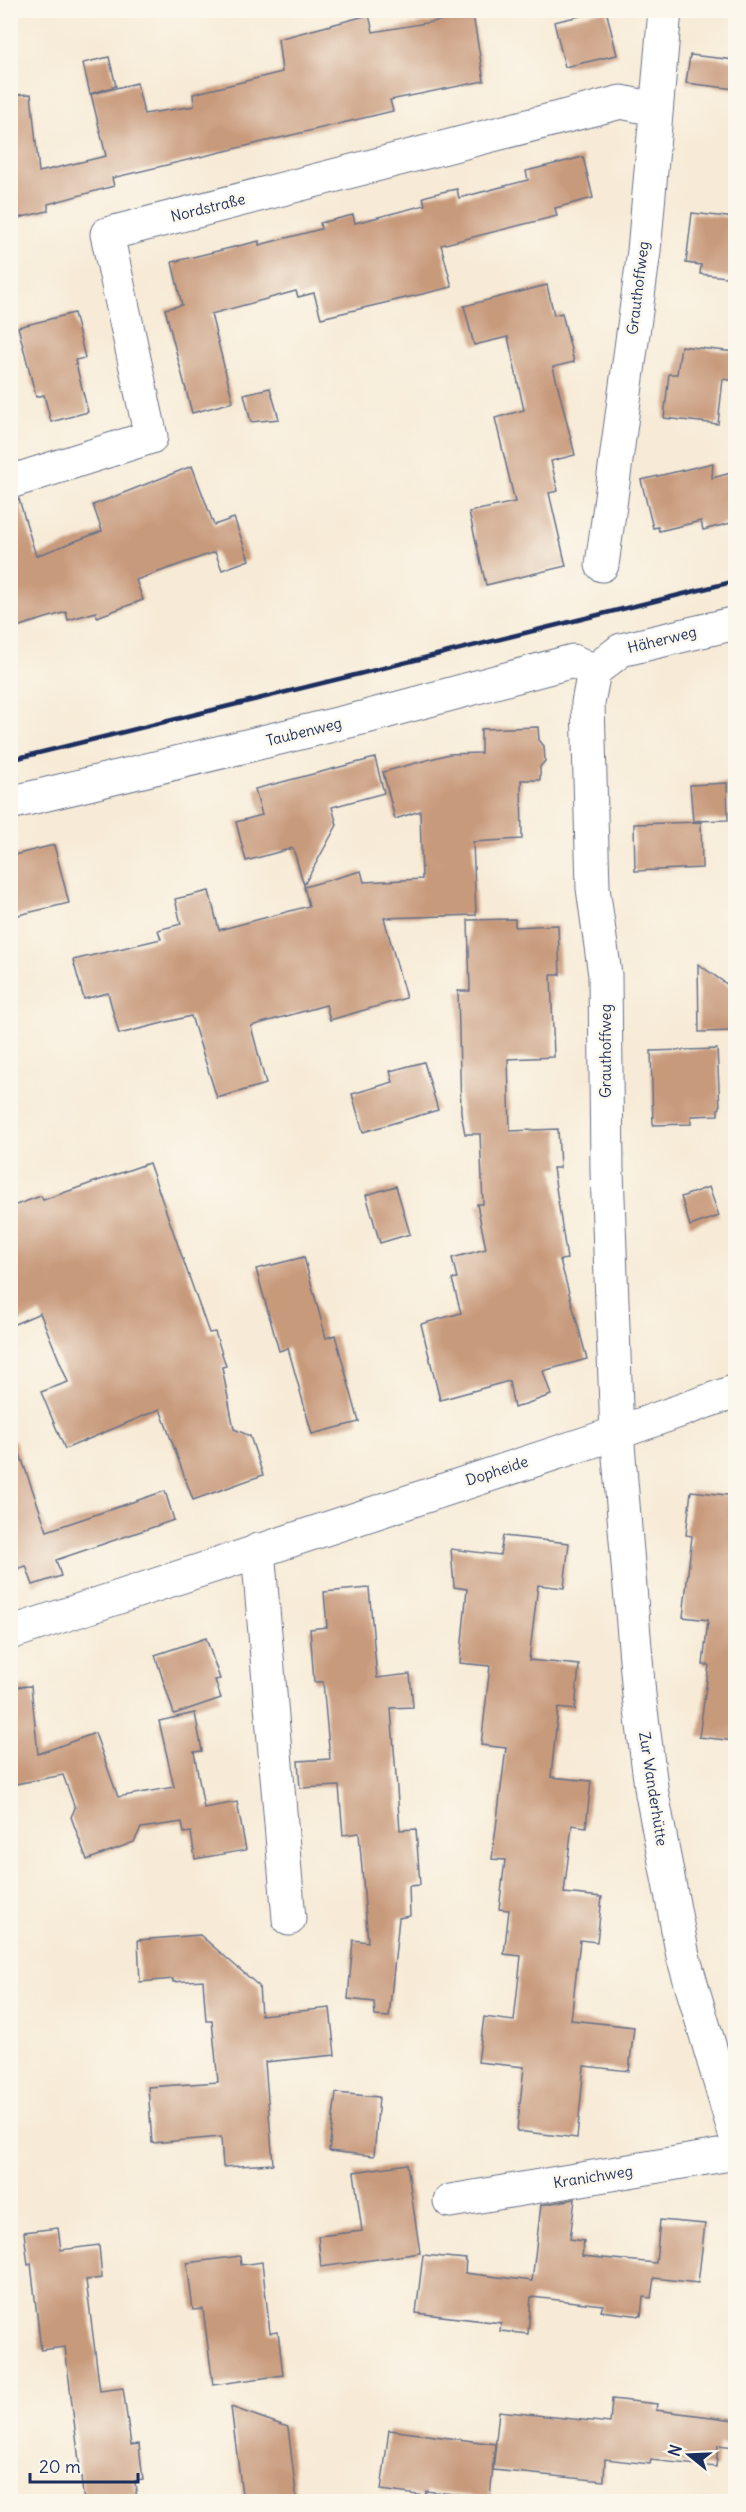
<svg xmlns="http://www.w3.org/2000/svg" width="746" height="2512" viewBox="0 0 746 2512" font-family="Delius,sans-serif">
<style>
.building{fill:#c89a7b}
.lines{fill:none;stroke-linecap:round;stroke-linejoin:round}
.minor-casing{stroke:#687188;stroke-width:35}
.minor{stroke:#fff;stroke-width:33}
.rail{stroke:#1b2f5e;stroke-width:4.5}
.labels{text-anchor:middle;stroke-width:5;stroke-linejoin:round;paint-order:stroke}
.street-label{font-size:15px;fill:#1b2f5e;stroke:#fbf7ec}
</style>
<rect width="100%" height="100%" fill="#fbf7ec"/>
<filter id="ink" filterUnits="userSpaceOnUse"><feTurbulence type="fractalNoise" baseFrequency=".0167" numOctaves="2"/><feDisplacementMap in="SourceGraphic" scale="12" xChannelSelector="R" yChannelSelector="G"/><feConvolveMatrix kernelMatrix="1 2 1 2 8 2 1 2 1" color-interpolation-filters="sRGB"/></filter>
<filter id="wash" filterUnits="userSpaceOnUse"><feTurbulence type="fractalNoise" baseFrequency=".008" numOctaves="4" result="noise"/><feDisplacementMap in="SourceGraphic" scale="24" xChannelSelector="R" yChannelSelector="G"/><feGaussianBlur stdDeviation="1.35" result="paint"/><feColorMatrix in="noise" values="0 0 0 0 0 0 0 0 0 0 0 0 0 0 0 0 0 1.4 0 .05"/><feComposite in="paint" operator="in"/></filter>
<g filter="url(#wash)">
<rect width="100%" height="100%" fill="#f7ebd7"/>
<g id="blocks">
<g class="building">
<path d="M606 10 617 55 565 67 554 22Z"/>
<path d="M369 15 373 32 473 15 484 81 390 100 393 111 112 178 114 186 48 204V211L10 220V95L31 94 39 172 106 156 91 94 137 83 144 114 194 106 193 94 282 72 278 39Z"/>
<path d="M690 55 735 60V89L686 83Z"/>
<path d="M109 57 116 86 90 94 83 63Z"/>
<path d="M583 157 593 198 555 208 557 216 441 245 452 287 321 318 314 293 298 297 296 291 211 314 233 402 192 413 165 309 182 305 172 262 259 241V245L321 229 320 223 353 215 355 223 425 205 423 197 442 192 457 189 459 198 528 180 526 171Z"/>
<path d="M692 213 735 218V278L700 274 701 265 686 263Z"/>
<path d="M547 285 554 315 562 313 574 362 553 367 575 455 551 461 558 491 549 493 566 566 486 585 469 512 515 502 495 418 524 410 508 337 474 345 464 306Z"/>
<path d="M74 313 85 358 75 360 88 412 51 422 44 395 36 397 18 327Z"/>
<path d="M681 346 735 352V381L723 379 718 424 664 418 669 374H677Z"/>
<path d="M270 388 279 419 251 422 244 394Z"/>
<path d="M713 463 712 478 735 472V522L703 530 701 521 659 531 658 527 653 528 641 480Z"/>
<path d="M192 466 214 525 234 518 249 560 222 570 215 552 136 580 143 600 97 617 96 612 68 620 66 612 10 629V500L19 499 36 556 102 531 93 505Z"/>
<path d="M538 727 539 740 544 746 545 761 540 767V780H521L522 839 473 842 476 915 384 918 406 998 330 1020 326 1005 251 1026 266 1084 217 1098 191 1016 119 1034 108 993 84 999 73 960 161 939 158 930 181 924 175 899 209 891 219 930 309 906 304 887 361 871 364 882 422 879 420 811 395 819 383 772 449 754 481 753V729Z"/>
<path d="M375 758 384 793 332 807 337 825 304 885 293 848 246 861 236 822 262 815 255 789Z"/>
<path d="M727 783 728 820 693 821 690 785Z"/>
<path d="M701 822 702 868 635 871 634 824Z"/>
<path d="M54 845 69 903 10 917V856Z"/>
<path d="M515 919V927L558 925 560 975H551L554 1057 508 1059 510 1131 558 1129 560 1168H553L567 1259 560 1260 587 1359 543 1371 551 1395 514 1408 509 1381 440 1400 421 1324 461 1313 452 1279 457 1278 452 1258 486 1249 477 1204H483L480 1134H465L461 1113 458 991H470L468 920Z"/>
<path d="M698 964 735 990V1031L699 1032Z"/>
<path d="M717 1049 720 1108 718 1109V1115L691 1116V1124L653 1125 651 1051Z"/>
<path d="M424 1062 438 1110 363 1132 352 1094 393 1082 390 1071Z"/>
<path d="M149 1163 209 1333 215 1332 226 1366 222 1367 234 1429 250 1436 263 1475 193 1500 160 1409 65 1449 41 1392 68 1382 40 1313 10 1326V1207L41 1196 43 1200Z"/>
<path d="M396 1186 410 1234 380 1243 366 1195Z"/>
<path d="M709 1187 719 1216 690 1226 681 1197Z"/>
<path d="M304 1257 326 1338 335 1335 359 1422 312 1434 288 1348 279 1351 256 1269Z"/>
<path d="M15 1440 47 1531 165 1491 174 1520 56 1560 61 1576 33 1585 26 1566 10 1571V1441Z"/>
<path d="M691 1491 735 1496V1741L699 1737 709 1665H703L708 1620 683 1617 692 1536 686 1535Z"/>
<path d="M503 1536 569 1543 564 1588 538 1585 529 1660 579 1665 575 1710 558 1708 551 1777 591 1781 586 1827 572 1825 564 1893 602 1897 597 1942 580 1940 571 2020 634 2027 629 2071 584 2066 577 2138 517 2131 524 2067 478 2062 484 2017 514 2021 521 1956 504 1954 509 1910 499 1909 505 1860 492 1859 506 1748 481 1745 490 1666 460 1663 467 1589 454 1587 451 1549 500 1555Z"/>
<path d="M369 1588 377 1678 410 1674 413 1707 391 1708 400 1830 416 1829 420 1885 409 1886 410 1916 399 1918 389 2017 375 2016 374 2002 348 1999 353 1940 368 1942 359 1833 343 1835 339 1786 300 1788 298 1761 330 1759 323 1682H314L310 1629 327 1627 324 1592Z"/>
<path d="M206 1638 220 1679 215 1680 221 1698 174 1714 155 1655Z"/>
<path d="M31 1686 38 1754 95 1733 118 1797 174 1787 159 1721 195 1713 202 1751 194 1752 204 1808 237 1802 246 1850 195 1859 191 1832 184 1833 182 1822 141 1828 134 1842 87 1860 71 1817 75 1808 63 1775 10 1785V1687Z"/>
<path d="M200 1935 259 1986 261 2015 330 2008 335 2055 265 2062 273 2164 223 2167 221 2137 152 2143 148 2087 218 2082 212 2021H206L203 1980 173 1982V1979L140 1982 138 1940Z"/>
<path d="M336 2093 379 2097 374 2156 329 2151Z"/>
<path d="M407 2164 420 2253 321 2267 318 2236 362 2231 354 2172Z"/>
<path d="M575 2199 570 2239 584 2241 582 2256 656 2263 660 2220 705 2224 698 2283 654 2278 651 2298 643 2297 641 2316 601 2311 603 2305 531 2297 528 2334 500 2331 501 2323 416 2313 423 2255 466 2259 465 2273 532 2281 541 2205Z"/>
<path d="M58 2228 61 2250 99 2245 102 2278 86 2280 100 2391 123 2388 131 2445 139 2444 141 2463 143 2480 135 2481 137 2502H84L65 2347 41 2350 31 2264 28 2265 24 2232Z"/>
<path d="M240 2256 241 2265 262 2262 270 2333 278 2332 283 2375 213 2385 203 2309 193 2310 187 2263Z"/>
<path d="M612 2399 657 2404 656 2410 735 2420V2447L718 2445 716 2467 651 2460 650 2464 605 2459 604 2481 493 2470 499 2411 610 2423Z"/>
<path d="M231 2407 288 2427 297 2502H243Z"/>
<path d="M389 2430 495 2444 490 2498 426 2491 425 2496 381 2490Z"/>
</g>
</g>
</g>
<g filter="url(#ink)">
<use href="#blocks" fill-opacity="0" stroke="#687188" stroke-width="1.5"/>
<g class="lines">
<g class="minor-casing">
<g id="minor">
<path d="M10 482 151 437 107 234 621 102 655 109"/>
<path d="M602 565 644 251 665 10"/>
<path d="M594 671 588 703 593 888 605 975 607 1171 617 1433 639 1695 652 1794 683 1956 736 2137"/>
<path d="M594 671 621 650 736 623"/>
<path d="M10 803 366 717 573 661 594 671"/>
<path d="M258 1550 289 1919"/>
<path d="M10 1633 617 1433 736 1391"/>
<path d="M450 2201 736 2153"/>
</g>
</g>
<use href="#minor" class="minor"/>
<path class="rail" d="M10 760 736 581"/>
</g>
</g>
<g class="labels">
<g class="street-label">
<text transform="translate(208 208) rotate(-14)" y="5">Nordstraße</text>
<text transform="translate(638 288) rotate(-83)" y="5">Grauthoffweg</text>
<text transform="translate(662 640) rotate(-14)" y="5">Häherweg</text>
<text transform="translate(304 732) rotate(-14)" y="5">Taubenweg</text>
<text transform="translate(606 1051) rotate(-90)" y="5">Grauthoffweg</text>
<text transform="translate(497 1471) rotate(-18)" y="5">Dopheide</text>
<text transform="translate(653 1789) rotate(81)" y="5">Zur Wanderhütte</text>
<text transform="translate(593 2177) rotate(-9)" y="5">Kranichweg</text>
</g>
</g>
<rect width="746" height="2512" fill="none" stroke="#fbf7ec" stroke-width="36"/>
<g transform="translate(689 2455) rotate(288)" stroke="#fbf7ec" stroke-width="4.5" paint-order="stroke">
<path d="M0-4.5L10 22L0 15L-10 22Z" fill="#1b2f5e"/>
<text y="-9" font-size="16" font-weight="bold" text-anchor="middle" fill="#1b2f5e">N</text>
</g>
<path d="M30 2473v9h108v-9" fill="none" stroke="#1b2f5e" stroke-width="3"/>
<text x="39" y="2473" font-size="18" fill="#1b2f5e" stroke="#fbf7ec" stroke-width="4.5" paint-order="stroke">20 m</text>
</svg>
